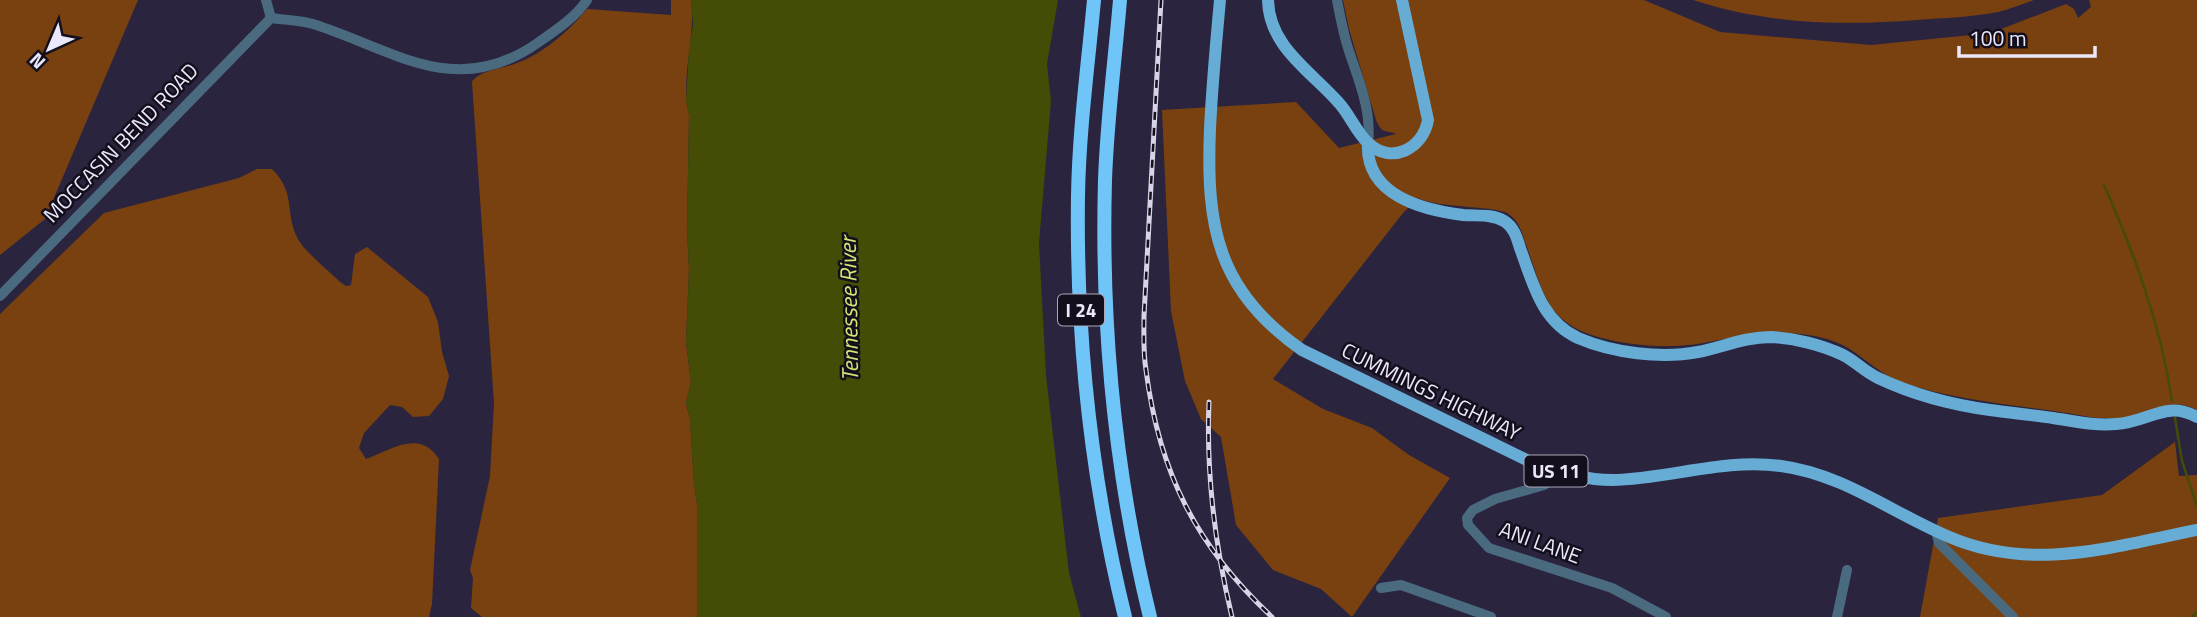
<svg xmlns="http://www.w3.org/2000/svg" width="2197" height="617" viewBox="0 0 2197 617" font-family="'Titillium Web',sans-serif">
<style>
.green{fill:#794110}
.water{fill:#444c05}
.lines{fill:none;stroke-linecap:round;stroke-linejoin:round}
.stream{stroke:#444c05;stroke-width:2.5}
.minor{stroke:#4a6b7f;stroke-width:10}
.major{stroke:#66acd5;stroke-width:12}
.highway{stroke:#70c5f8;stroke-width:14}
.rail-casing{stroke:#d8d4e8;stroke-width:5}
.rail{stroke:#130f1c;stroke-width:2.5;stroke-dasharray:8;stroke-linecap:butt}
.labels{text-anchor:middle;stroke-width:5;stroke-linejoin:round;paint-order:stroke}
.shield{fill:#130f1c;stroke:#aba7b8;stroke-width:2}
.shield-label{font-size:19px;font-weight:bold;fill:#ece8fb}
.street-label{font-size:21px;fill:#ece8fb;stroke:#130f1c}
.water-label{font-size:23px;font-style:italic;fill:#d5e674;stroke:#130f1c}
</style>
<rect width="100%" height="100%" fill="#2b243f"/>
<g class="green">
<path d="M0 0H138L45 219 0 255Z"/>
<path d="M671 0H691C696 38 680 77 689 115L687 228 689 270 686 342 691 382 686 403 690 419 694 484 697 504V617H482L471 608 473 578 470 570 490 476 494 403 472 82C478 71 505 68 517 63 544 53 569 31 587 9L671 15Z"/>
<path d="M1343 0H1644L1720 32 1871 45 1991 33 2066 4 2074 9 2078 18 2091 7 2089 0H2197V410C2171 397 2160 411 2136 416 2120 419 2100 419 2084 416 2023 405 1959 402 1901 382 1881 375 1866 359 1848 348 1830 337 1807 334 1787 333 1752 330 1736 338 1703 343 1670 349 1631 346 1598 337 1543 321 1543 289 1525 242 1522 232 1519 222 1510 215 1500 205 1440 209 1418 198L1403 213 1273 379 1323 409 1372 428 1409 455 1450 478 1352 617 1321 589 1273 570 1236 525 1221 437 1201 419 1185 381 1171 311 1162 110 1296 102 1339 148 1396 134C1386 129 1383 136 1376 120L1349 29Z"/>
<path d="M1693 0H2034C2022 4 2010 9 1998 12 1972 17 1944 18 1917 20 1842 26 1766 24 1693 0Z"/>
<path d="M257 169H272C297 194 284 213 298 239 303 250 330 272 340 282L346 286 351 285 355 254 367 247 428 297 438 322 442 352 449 376 443 399 429 416 413 417 402 407 390 405 364 433 359 448 366 459C392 449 420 429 439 459L432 604 429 617H0V314L104 213 239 178Z"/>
<path d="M2175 442 2179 476 2197 475V617H1920L1938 518 2102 495Z"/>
</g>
<path class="water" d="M691 0H1058L1047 64 1051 101 1039 243 1046 375 1069 573 1081 617H697V504L694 484 690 419 686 403 691 382 686 342 689 270 687 228 689 115 686 101 689 49 693 25Z"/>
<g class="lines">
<g class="stream">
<path d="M2104 185C2135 255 2161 326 2172 401"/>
<path d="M2175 418 2182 461 2197 506"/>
<path d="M2192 617 2197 612"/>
</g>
<g class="minor">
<path d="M266 0 271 18"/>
<path d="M1337 0C1340 16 1343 32 1348 48 1358 79 1372 110 1368 143"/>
<path d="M271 18C284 20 300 20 313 24 395 50 456 101 539 42 556 30 575 18 587 0"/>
<path d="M0 296 271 18"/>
<path d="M1553 470 1549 481 1544 485 1495 499 1473 510 1467 518 1468 525 1489 548 1612 588 1666 617"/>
<path d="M1936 531 1939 543 2013 617"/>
<path d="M1381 588 1401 585 1491 617"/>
<path d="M1837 617 1847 570"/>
</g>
<g class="major">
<path d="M1220 0C1216 43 1212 86 1210 129 1206 226 1217 291 1302 350L1539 466C1563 473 1587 480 1612 480 1669 479 1724 458 1781 466 1842 474 1891 512 1947 536 2031 573 2111 547 2197 530"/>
<path d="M1268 0C1269 47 1311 71 1339 103 1350 115 1356 132 1368 143 1391 165 1423 149 1428 120L1402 0"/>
<path d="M1368 143C1365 195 1422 210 1463 215 1477 216 1492 214 1504 221 1514 227 1517 238 1520 248 1533 283 1541 321 1578 338 1613 353 1661 359 1698 352 1723 347 1745 337 1771 337 1794 338 1822 345 1843 355 1855 361 1865 372 1878 378 1912 394 1953 405 1990 410 2011 413 2032 415 2053 418 2074 421 2094 426 2116 424 2149 422 2166 400 2197 417"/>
</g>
<g class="highway">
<path d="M1094 0C1088 65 1079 131 1078 196 1076 338 1091 479 1125 617"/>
<path d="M1120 0C1115 60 1107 120 1105 180 1101 327 1115 474 1150 617"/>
</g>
<g class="rail-casing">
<g id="rail">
<path d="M1161 0 1144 316C1144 334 1143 352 1146 370 1159 472 1196 546 1272 617"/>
<path d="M1209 402C1206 475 1215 546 1232 617"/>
</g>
</g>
<use href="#rail" class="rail"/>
</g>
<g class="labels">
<g class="shield">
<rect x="1058" y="294.5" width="46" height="31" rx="5"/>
<rect x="1524.5" y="455.5" width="63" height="31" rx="5"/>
</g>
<g class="shield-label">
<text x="1081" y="317">I 24</text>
<text x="1556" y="478">US 11</text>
</g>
<g class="street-label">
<text transform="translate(121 143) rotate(-46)" y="7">MOCCASIN BEND ROAD</text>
<text transform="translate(1431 392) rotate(26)" y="7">CUMMINGS HIGHWAY</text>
<text transform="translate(1540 543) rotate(20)" y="7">ANI LANE</text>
</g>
<g class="water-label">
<text transform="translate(849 309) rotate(-91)" y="8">Tennessee River</text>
</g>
</g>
<g transform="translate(49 49) rotate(224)" stroke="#130f1c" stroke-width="5" paint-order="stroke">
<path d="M0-5L12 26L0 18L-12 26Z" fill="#ece8fb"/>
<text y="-10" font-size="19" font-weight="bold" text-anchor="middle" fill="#ece8fb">N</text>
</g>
<path d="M1959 46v10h136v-10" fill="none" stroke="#ece8fb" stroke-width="3.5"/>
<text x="1969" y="46" font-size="21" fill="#ece8fb" stroke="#130f1c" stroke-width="5" paint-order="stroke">100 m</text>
</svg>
